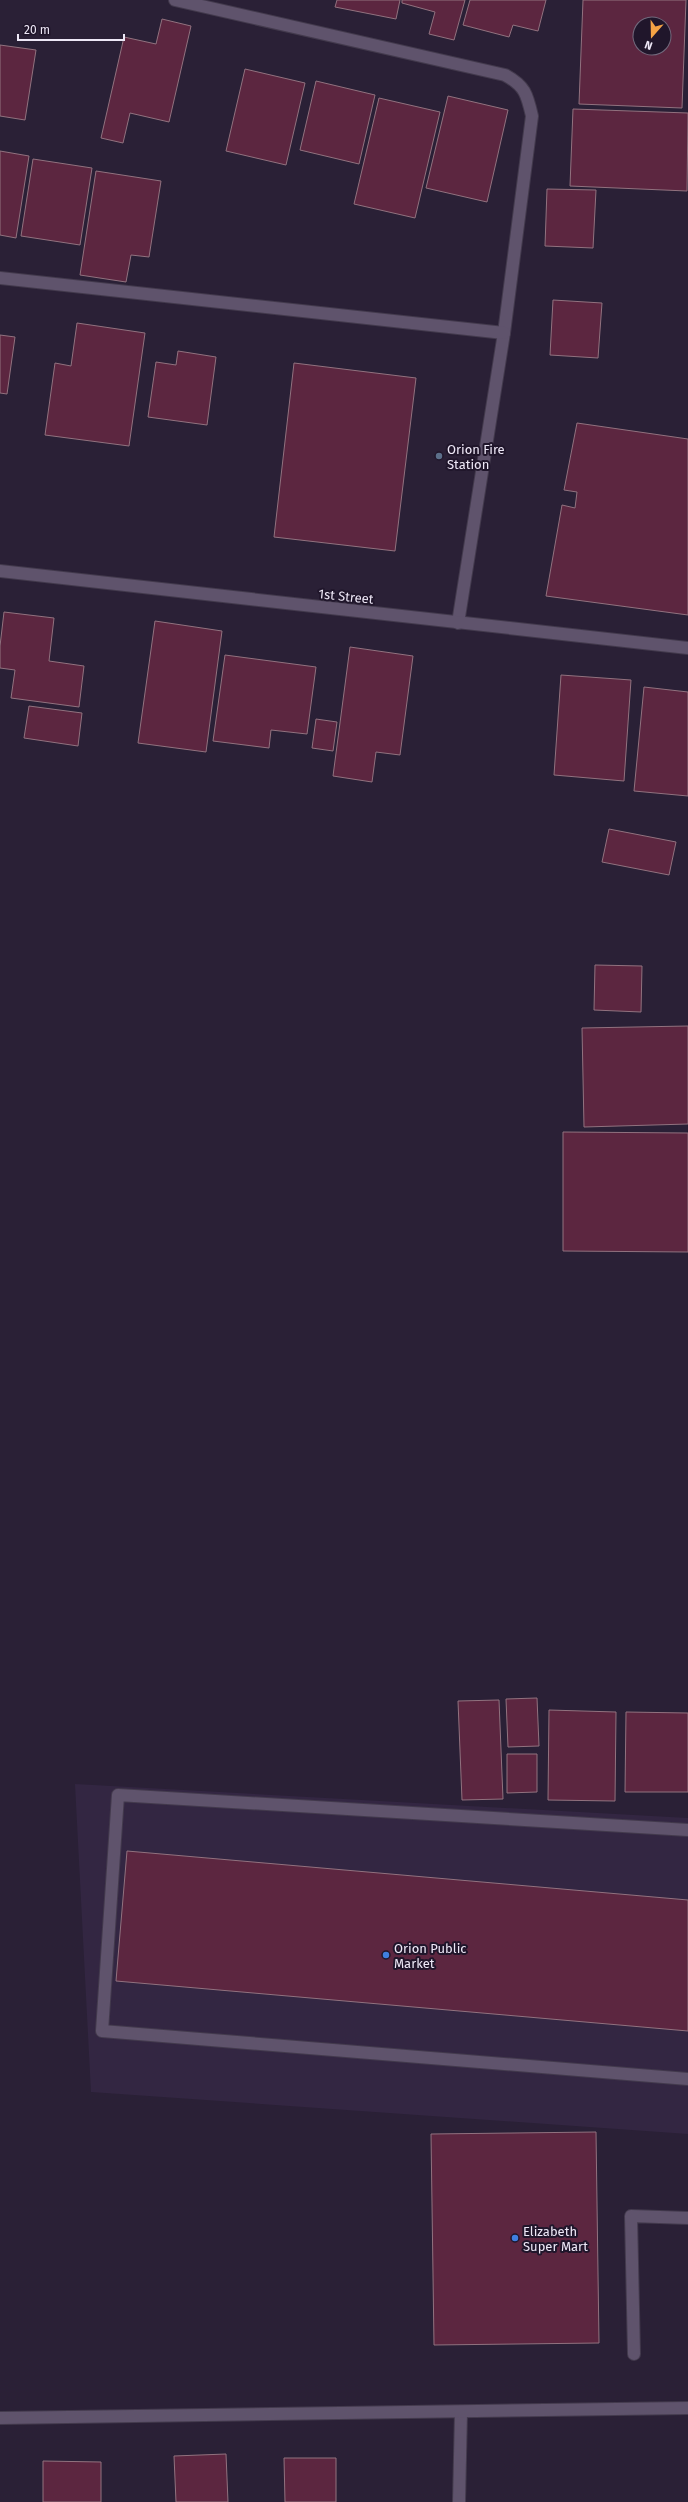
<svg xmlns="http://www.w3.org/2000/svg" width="688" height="2502" viewBox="0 0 688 2502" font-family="'Fira Sans',sans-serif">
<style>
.built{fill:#332642}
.building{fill:#5c2640;stroke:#91727f;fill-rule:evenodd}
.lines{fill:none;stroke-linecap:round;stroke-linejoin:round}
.lane-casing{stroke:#433a4d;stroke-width:14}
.street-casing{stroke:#433a4d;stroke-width:14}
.lane{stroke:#5f536c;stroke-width:12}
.street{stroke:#5f536c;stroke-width:12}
.service-dot{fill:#5c6f8a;stroke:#20162b;stroke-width:1.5}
.shop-dot{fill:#3f7fe0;stroke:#20162b;stroke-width:1.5}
.labels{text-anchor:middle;stroke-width:4;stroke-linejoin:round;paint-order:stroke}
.poi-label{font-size:13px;fill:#eee8f7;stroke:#20162b;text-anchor:start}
.street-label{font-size:13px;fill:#eee8f7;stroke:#20162b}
</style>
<rect width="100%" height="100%" fill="#2a2036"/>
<path class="built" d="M75 1784 688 1818V2134L91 2092Z"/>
<g class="building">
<path d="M337 0H400L396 19 335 7Z"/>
<path d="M402 0H465L454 40 429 34 435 12 402 3Z"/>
<path d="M470 0H546L538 31 513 25 509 37 463 25Z"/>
<path d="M583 0H686L682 108 579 104ZM640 24H664V48H640Z"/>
<path d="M162 19 191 26 169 122 130 113 123 143 101 138 124 37 156 44Z"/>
<path d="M0 45 36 50 25 120 0 116Z"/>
<path d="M245 69 305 83 286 165 226 151Z"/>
<path d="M316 81 375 95 359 164 300 150Z"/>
<path d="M448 96 508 110 487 202 426 188Z"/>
<path d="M379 98 440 112 415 218 354 204Z"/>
<path d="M573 109 688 113 687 191 570 186Z"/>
<path d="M0 151 29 156 16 238 0 235Z"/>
<path d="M33 159 92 168 80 245 21 236Z"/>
<path d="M96 171 161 181 149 257 131 255 126 282 80 275Z"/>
<path d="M547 189 596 190 593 248 545 246Z"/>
<path d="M553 300 602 303 598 358 550 355Z"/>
<path d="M77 323 145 333 129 446 45 435 55 363 71 366Z"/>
<path d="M0 335 15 337 7 394 0 393Z"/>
<path d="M178 351 216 357 207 425 148 417 156 362 176 365Z"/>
<path d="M294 363 416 378 395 551 274 537Z"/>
<path d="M577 423 688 439V615L546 596 562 505 575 508 577 492 564 490Z"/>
<path d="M4 612 54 618 49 661 84 666 79 707 11 698 15 670 0 668V646Z"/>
<path d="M155 621 222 631 206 752 138 743Z"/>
<path d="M350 647 413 656 400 755 376 752 372 782 333 776Z"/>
<path d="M225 655 316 667 307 734 271 730 269 748 213 741Z"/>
<path d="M561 675 631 680 624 781 554 775Z"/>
<path d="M644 687 688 692V796L634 791Z"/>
<path d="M29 706 82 713 78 746 24 738Z"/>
<path d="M316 719 337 722 333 751 312 748Z"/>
<path d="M609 829 676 842 669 875 602 862Z"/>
<path d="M595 965 642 966 641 1012 594 1010Z"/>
<path d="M688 1026V1124L584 1127 582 1028Z"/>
<path d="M563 1132 688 1133V1252L563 1251Z"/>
<path d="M537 1698 539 1746 508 1747 506 1699Z"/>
<path d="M499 1700 503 1799 462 1800 458 1701Z"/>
<path d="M549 1710 616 1712 615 1801 548 1800Z"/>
<path d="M626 1712 688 1713V1792H625Z"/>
<path d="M507 1754H537V1792L507 1793Z"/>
<path d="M127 1851 688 1900V2031L116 1981Z"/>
<path d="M596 2132 599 2343 434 2345 431 2134Z"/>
<path d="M226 2454 228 2502H176L174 2456Z"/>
<path d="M284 2458H336V2502H285Z"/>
<path d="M43 2461 101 2462V2502H43Z"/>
</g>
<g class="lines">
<g class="lane-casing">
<g id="lane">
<path d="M688 1830 118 1795 102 2031 688 2079"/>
<path d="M634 2354 631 2216 688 2218"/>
<path d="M459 2502 461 2412"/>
</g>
</g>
<g class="street-casing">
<g id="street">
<path d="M175 0 505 75C525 86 527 94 532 116L504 333 458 623"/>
<path d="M0 278 504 333"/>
<path d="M0 571 688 648"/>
<path d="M0 2418 688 2408"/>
</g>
</g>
<use href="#lane" class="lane"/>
<use href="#street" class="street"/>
</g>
<circle class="service-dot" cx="439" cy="456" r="4"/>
<g class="shop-dot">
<circle cx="386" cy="1955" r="4"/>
<circle cx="515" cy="2238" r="4"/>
</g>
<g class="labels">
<g class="poi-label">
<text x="447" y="454">Orion Fire<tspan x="447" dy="15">Station</tspan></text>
<text x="394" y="1953">Orion Public<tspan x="394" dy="15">Market</tspan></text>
<text x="523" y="2236">Elizabeth<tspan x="523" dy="15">Super Mart</tspan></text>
</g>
<g class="street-label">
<text transform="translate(346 596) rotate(6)" y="5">1st Street</text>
</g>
</g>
<g transform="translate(652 36) rotate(200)"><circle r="19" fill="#20162b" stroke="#726a7d"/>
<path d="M0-3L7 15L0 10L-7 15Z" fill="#f5a345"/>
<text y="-6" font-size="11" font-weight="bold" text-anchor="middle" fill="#eee8f7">N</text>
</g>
<path d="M18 34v6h106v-6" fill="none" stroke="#eee8f7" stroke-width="2"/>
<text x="24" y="34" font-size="12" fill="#eee8f7" stroke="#20162b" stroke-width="3" paint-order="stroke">20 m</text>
</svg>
